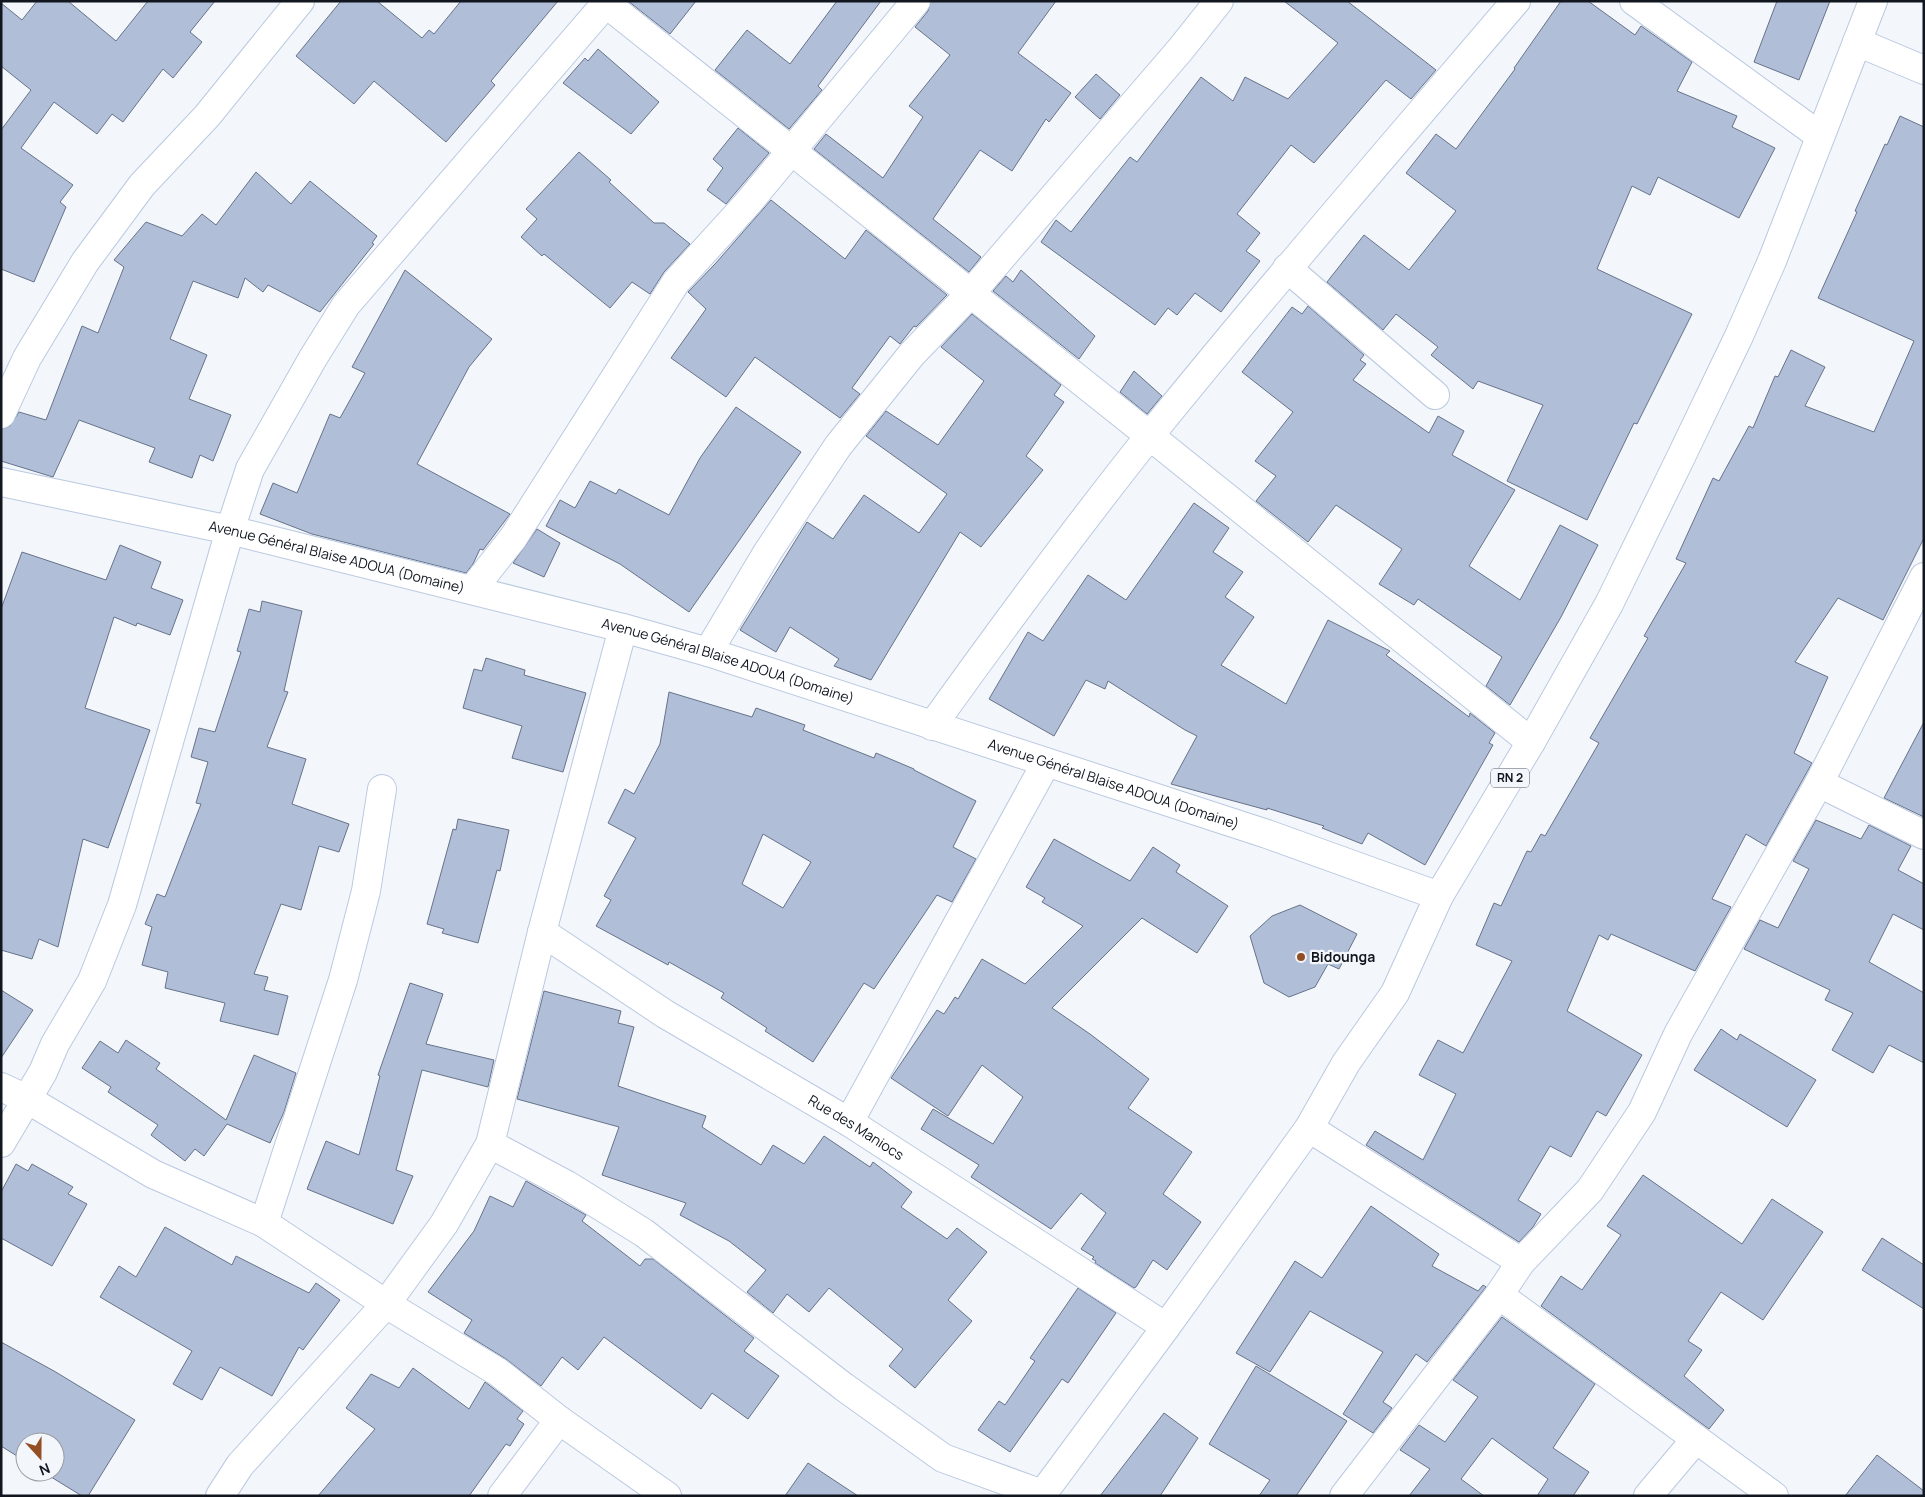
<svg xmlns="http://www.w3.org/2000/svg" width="1925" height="1497" viewBox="0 0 1925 1497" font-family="Manrope,sans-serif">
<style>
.building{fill:#b0bed7;stroke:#66738a;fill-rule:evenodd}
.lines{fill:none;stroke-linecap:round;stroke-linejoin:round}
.minor-casing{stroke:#bac9e1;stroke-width:30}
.highway-casing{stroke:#bac9e1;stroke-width:30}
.minor{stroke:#fff;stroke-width:28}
.highway{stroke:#fff;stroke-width:28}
.poi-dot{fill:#934f23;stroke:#f3f6fb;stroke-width:2}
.labels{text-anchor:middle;stroke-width:4.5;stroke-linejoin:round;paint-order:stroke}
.shield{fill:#f3f6fb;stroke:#555961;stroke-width:1}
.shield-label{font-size:12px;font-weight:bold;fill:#11161f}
.street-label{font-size:14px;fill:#11161f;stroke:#f3f6fb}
.poi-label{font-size:14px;font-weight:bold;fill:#11161f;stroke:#f3f6fb;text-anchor:start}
</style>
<rect width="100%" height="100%" fill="#f3f6fb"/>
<g class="building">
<path d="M37 1H68L116 41 148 1H215L190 32 202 42 173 78 163 69 123 122 112 114 97 134 54 102 21 148 73 185 60 202 66 207 34 282 1 269V130L31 90 1 66V3L22 20Z"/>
<path d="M341 1H377L422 38 429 30 434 34 461 1H558L491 81 495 85 446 142 374 81 354 104 296 56Z"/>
<path d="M628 1H696L670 34Z"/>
<path d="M837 1H881L818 86 822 90 789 129 715 70 747 30 790 64Z"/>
<path d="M931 1H1056L1018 53 1071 93 1049 122 1046 119 1012 171 980 150 933 219 981 257 969 272 814 149 826 134 883 178 923 117 909 106 950 55 915 27 928 11Z"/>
<path d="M1284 1H1347L1436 70 1411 99 1386 80 1314 163 1291 145 1237 214 1260 233 1246 251 1260 261 1221 312 1195 293 1177 315 1168 308 1155 325 1041 242 1056 220 1071 232 1130 157 1137 162 1201 77 1233 101 1245 77 1288 99 1338 43Z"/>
<path d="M1561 1H1588L1635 35 1641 26 1692 62 1677 91 1737 116 1732 127 1775 148 1739 218 1658 177 1650 195 1632 186 1597 269 1692 314 1637 424 1634 423 1587 520 1507 481 1543 405 1478 381 1473 389 1431 355 1438 347 1396 314 1383 330 1327 282 1364 235 1409 270 1456 211 1406 173 1436 134 1456 149 1515 69 1514 68Z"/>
<path d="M1777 1H1830L1799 80 1754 62Z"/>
<path d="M598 49 659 102 631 134 563 83 585 58 588 61Z"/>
<path d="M1096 74 1120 95 1100 119 1075 97Z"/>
<path d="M1900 116 1924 127V538L1883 620 1838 598 1795 662 1828 677 1794 753 1812 763 1766 846 1746 834 1712 899 1731 907 1695 971 1611 934 1608 940 1599 935 1567 1011 1642 1055 1606 1116 1597 1111 1571 1157 1550 1146 1518 1200 1541 1214 1533 1227 1519 1242 1366 1145 1375 1131 1423 1160 1456 1094 1419 1075 1438 1040 1463 1053 1512 961 1476 945 1494 903 1501 906 1527 851 1531 852 1541 834 1545 836 1599 743 1590 738 1648 638 1644 636 1686 563 1676 559 1713 478 1719 481 1749 426 1753 428 1775 376 1778 377 1791 350 1825 367 1805 406 1874 432 1914 341 1818 298 1857 212 1855 211 1885 144 1887 145Z"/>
<path d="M738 128 769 153 726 204 707 190 723 168 713 159Z"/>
<path d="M579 152 611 180 609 182 654 223H664L690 244 664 272 650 294 632 282 610 308 544 254 542 256 521 237 537 219 526 209Z"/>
<path d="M256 172 291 204 310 181 377 236 372 243 374 244 320 312 268 285 263 292 245 278 238 298 193 281 170 339 207 355 189 399 231 415 213 461 200 455 192 478 149 462 155 448 79 420 53 477 1 461V429L10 426 19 412 46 420 82 326 98 333 124 267 114 260 146 222 182 236 202 214 216 225Z"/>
<path d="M771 200 845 259 866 230 947 295 916 327 914 326 900 344 890 336 852 388 860 394 840 418 755 357 726 397 671 358 706 309 688 292 715 264Z"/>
<path d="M405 270 492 339 469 367 417 464 510 514 483 550 480 549 473 564 466 573 312 534 260 514 273 483 297 493 330 414 340 418 365 373 352 367Z"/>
<path d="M1021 270 1095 336 1079 359 993 291 1006 276 1013 282Z"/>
<path d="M1308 306 1364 355 1360 360 1366 364 1353 380 1429 433 1438 416 1464 431 1452 455 1515 490 1469 566 1520 600 1560 525 1598 545 1561 617 1510 705 1486 686 1502 657 1418 599 1414 605 1379 584 1402 549 1336 505 1308 542 1256 501 1276 476 1255 461 1293 412 1242 372 1292 307 1302 314Z"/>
<path d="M972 314 1061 385 1054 395 1064 402 1026 456 1043 470 981 547 960 532 871 680 834 666 839 659 790 627 776 652 740 630 807 522 833 539 864 495 919 533 947 494 866 436 886 411 938 445 984 381 941 347Z"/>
<path d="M1134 371 1162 396 1147 414 1120 392Z"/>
<path d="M736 407 801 452 689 612 620 564 546 526 560 500 575 508 590 481 616 494 619 489 669 515 700 458Z"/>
<path d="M1194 503 1229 528 1213 552 1243 572 1225 597 1254 617 1221 665 1286 704 1328 620 1390 651 1386 655 1469 717 1470 713 1495 733 1489 743 1493 745 1425 865 1368 833 1362 844 1322 828 1324 826 1267 808V810L1171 784 1197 736 1185 730 1108 681 1105 689 1086 680 1054 736 989 699 1028 632 1043 641 1088 575 1126 600Z"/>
<path d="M537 529 560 543 544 577 513 563Z"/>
<path d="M120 545 161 562 151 588 183 600 170 635 137 623 136 626 114 617 85 708 150 730 108 848 83 839 58 947 39 939 32 959 1 950V609L22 552 106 580Z"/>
<path d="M262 601 302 611 284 691 288 692 267 747 306 759 292 804 349 824 339 852 319 846 301 910 281 904 254 974 268 977 264 990 288 996 278 1035 220 1021 225 1003 165 988 168 972 142 965 152 927 145 924 157 894 165 897 201 804 196 803 208 762 191 757 199 728 215 732 241 652 237 651 249 609 260 612Z"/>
<path d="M486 658 525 670 524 675 586 693 563 772 512 758 522 726 463 708 474 669 482 671Z"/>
<path d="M669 692 752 717 756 708 805 725 803 730 874 758 876 753 914 769V770L976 801 953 847 976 859 952 902 937 895 874 989 864 983 813 1062 765 1031 767 1028 721 998 724 993 669 962 668 965 596 926 611 900 604 896 636 838 608 823 625 789 634 794 660 744ZM763 834 811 862 783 908 742 884Z"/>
<path d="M1924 722V817L1884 798Z"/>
<path d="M458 819 509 830 500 871 497 870 478 943 442 933 444 929 427 924 453 829 456 830Z"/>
<path d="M1816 820 1861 839 1869 825 1911 846 1898 870 1924 884V930L1893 914 1869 962 1924 993V1063L1889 1045 1873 1073 1832 1050 1853 1013 1825 1000 1830 990 1744 949 1760 920 1778 928 1809 869 1793 861Z"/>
<path d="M1054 839 1130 881 1153 847 1180 865 1176 872 1228 906 1197 953 1142 918 1052 1008 1090 1034 1149 1079 1128 1108 1192 1152 1163 1194 1201 1222 1167 1270 1153 1260 1136 1287 1134 1288 1095 1263 1096 1261 1092 1259 1094 1257 1081 1249 1106 1213 1081 1193 1051 1229 971 1177 979 1165 921 1129 933 1109 993 1144 1023 1097 982 1065 948 1116 891 1078 937 1010 944 1014 955 997 958 999 982 959 1025 984 1083 926 1042 902 1045 898 1026 887Z"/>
<path d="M1300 905 1357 934 1339 969 1328 964 1315 987 1289 997 1264 983 1250 936 1272 916Z"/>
<path d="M410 983 443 994 426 1044 494 1060 488 1087 422 1070 396 1170 413 1176 393 1224 307 1189 326 1141 359 1155 380 1076 378 1075Z"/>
<path d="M1 990 33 1010 1 1058Z"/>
<path d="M544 991 621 1011 618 1023 634 1027 618 1086 706 1116 702 1127 761 1165 773 1145 804 1164 824 1136 870 1167 873 1162 912 1192 901 1207 947 1239 957 1228 987 1252 948 1300 972 1321 915 1388 889 1366 903 1349 829 1288 809 1312 787 1294 773 1313 747 1292 766 1270 729 1241 680 1215 686 1203 602 1175 619 1127 517 1099Z"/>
<path d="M1721 1029 1737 1040 1740 1034 1816 1080 1787 1127 1694 1070Z"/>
<path d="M126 1040 160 1063 156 1069 226 1120 254 1055 296 1073 284 1112 270 1143 227 1124 204 1156 195 1149 185 1161 151 1135 158 1125 108 1092 111 1087 82 1068 100 1041 118 1053Z"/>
<path d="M16 1164 28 1171 32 1164 73 1187 68 1194 87 1204 52 1266 1 1238V1192Z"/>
<path d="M1643 1175 1742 1244 1772 1199 1823 1232 1763 1320 1721 1292 1688 1341 1702 1350 1684 1376 1724 1410 1709 1429 1541 1306 1561 1276 1582 1290 1621 1235 1607 1226Z"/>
<path d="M526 1181 586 1215 582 1221 640 1266 645 1259H653L754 1338 744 1351 779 1376 748 1419 712 1393 701 1409 604 1337 578 1370 562 1357 541 1386 506 1359 464 1333 472 1320 428 1292 474 1231 490 1196 513 1207Z"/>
<path d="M1371 1206 1439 1254 1432 1266 1478 1291 1483 1285 1486 1287 1427 1362 1416 1354 1383 1402 1392 1408 1373 1433 1343 1414 1383 1352 1310 1311 1270 1372 1236 1353 1295 1261 1322 1278Z"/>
<path d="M165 1227 232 1265 236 1256 309 1293 316 1283 340 1300 303 1350 299 1347 272 1396 220 1367 202 1400 173 1384 192 1351 100 1297 119 1266 136 1277Z"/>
<path d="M1882 1238 1924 1265V1309L1862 1270Z"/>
<path d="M1078 1288 1116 1313 1068 1383 1062 1379 1010 1452 978 1430 999 1401 1005 1405 1035 1361 1030 1358Z"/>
<path d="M1502 1317 1595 1384 1553 1448 1589 1472 1573 1496H1537L1548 1479 1492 1438 1461 1479 1484 1496H1409L1430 1469 1400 1450 1419 1425 1445 1442 1478 1397 1453 1380Z"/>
<path d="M1 1342 54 1371 135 1420 88 1496H82L43 1472H55V1442H25V1461L1 1446Z"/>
<path d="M1256 1366 1347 1421 1296 1496H1259L1270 1480 1209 1444Z"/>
<path d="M413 1368 469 1409 485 1382 523 1411 517 1419 524 1424 510 1446 506 1444 469 1496H318L375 1429 346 1408 371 1374 399 1388Z"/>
<path d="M1164 1413 1198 1438 1160 1496H1100Z"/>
<path d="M1877 1455 1924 1491V1496H1845Z"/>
<path d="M808 1463 858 1496H785Z"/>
</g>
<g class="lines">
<g class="minor-casing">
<g id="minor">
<path d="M603 1 1150 436 1531 742"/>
<path d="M1634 1 1820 136"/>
<path d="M1857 42 1924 70"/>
<path d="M1287 268 1435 395"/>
<path d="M1 414 27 358 85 262 142 185 207 116 300 1"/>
<path id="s1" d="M1 482 230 530 623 628 708 652 1267 834 1439 896"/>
<path d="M472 590 513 538 676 282 748 203 916 1"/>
<path d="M708 652 767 553 838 446 912 354 970 294 1180 50 1219 1"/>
<path d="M932 726C1003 627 1075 529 1151 434 1270 287 1393 145 1516 1"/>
<path d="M1819 783 1924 835"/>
<path id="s2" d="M542 932 665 1014 849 1122 1166 1327"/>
<path d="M1 1087 27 1099 153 1174 264 1223 386 1304 498 1372 559 1420 667 1496"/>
<path d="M849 1122 1046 763"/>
<path d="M1309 1128 1521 1262"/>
<path d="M1 1143 43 1072 55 1044 92 981 122 905 230 530 250 469 313 358 346 305 608 1"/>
<path d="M490 1144 567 1185 644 1233 844 1387 943 1458 1042 1494"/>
<path d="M264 1223 343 980 366 891 382 789"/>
<path d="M1499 1295 1774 1496"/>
<path d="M220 1496 240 1465 386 1304 444 1224 490 1144 542 932 623 628"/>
<path d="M502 1496 559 1420"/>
<path d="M1344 1496 1499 1295 1521 1262 1590 1190 1642 1112 1678 1034 1819 783 1924 577"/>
<path d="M1648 1496 1696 1439"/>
</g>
</g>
<g class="highway-casing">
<path id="highway" d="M1041 1496 1166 1327 1309 1128 1346 1063 1395 993 1439 896 1531 742 1609 604 1679 461 1739 336 1772 261 1873 1"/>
</g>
<use href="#minor" class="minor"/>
<use href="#highway" class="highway"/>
</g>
<circle class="poi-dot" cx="1301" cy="957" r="5"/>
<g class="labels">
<rect class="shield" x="1491" y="768.5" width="38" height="19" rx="4"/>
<g class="shield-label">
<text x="1510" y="782">RN 2</text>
</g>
<g class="street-label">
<text dy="5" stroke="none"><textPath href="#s1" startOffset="344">Avenue Général Blaise ADOUA (Domaine)</textPath></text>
<text dy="5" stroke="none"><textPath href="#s1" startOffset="749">Avenue Général Blaise ADOUA (Domaine)</textPath></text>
<text dy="5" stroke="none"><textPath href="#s1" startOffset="1154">Avenue Général Blaise ADOUA (Domaine)</textPath></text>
<text dy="5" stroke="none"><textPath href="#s2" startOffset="370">Rue des Maniocs</textPath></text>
</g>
<g class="poi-label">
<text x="1311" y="962">Bidounga</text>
</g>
</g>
<rect width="1925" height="1497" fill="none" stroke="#11161f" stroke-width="5"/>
<g transform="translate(40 1457) rotate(159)"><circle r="24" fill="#f3f6fb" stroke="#999ca3"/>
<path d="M0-4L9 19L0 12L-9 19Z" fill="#934f23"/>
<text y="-8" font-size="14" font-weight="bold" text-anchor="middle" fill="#11161f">N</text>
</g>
</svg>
